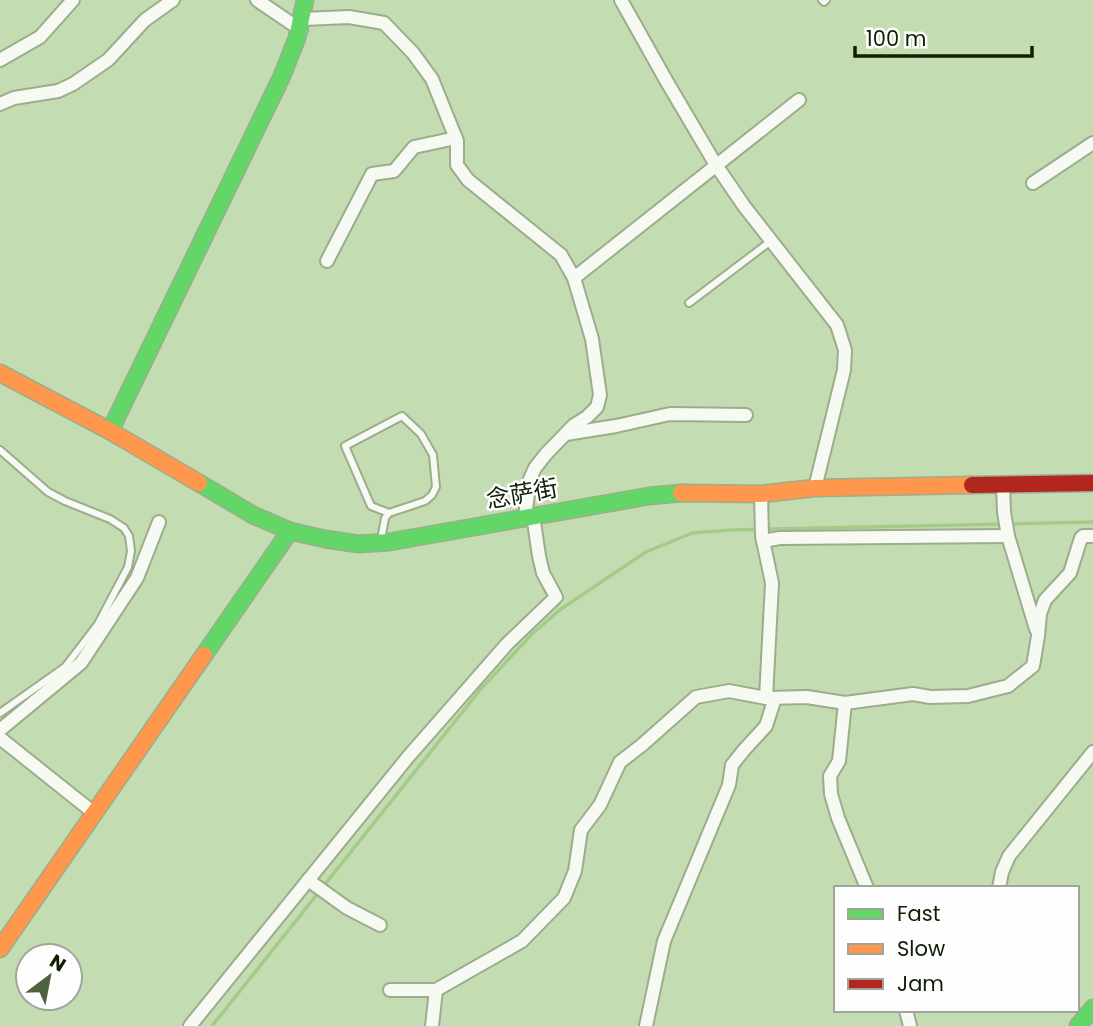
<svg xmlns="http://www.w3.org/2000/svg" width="1093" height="1026" viewBox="0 0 1093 1026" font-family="Poppins,'Noto Sans SC',sans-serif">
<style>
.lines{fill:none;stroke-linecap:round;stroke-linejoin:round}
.stream{stroke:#a4cb87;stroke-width:3.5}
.lane-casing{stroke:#9bad8c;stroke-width:10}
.street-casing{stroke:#9bad8c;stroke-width:16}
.fast-casing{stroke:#9bad8c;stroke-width:19}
.slow-casing{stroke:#9bad8c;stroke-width:19}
.jam-casing{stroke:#9bad8c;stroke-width:19}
.lane{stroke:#f6faf3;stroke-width:6}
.street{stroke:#f6faf3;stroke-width:12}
.fast{stroke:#63d668;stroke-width:16}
.slow{stroke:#ff974d;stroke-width:16}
.jam{stroke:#b3261e;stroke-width:16}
.labels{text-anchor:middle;stroke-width:5;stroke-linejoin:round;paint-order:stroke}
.street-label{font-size:24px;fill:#101f03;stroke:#fefefe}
</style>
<rect width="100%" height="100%" fill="#c4dcb2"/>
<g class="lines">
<path class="stream" d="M212 1026 480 690 533 633 561 609 646 552 692 533 732 530 1093 522"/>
<g class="lane-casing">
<g id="lane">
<path d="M822 0 824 2 826 0"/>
<path d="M689 303 771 241"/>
<path d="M0 450 48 492 65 501 110 519 124 528 129 536 131 551 128 567 98 624 65 667 0 713"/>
<path d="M381 540 385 518 389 513 425 501 432 495 436 487 433 455 421 434 402 416 345 446 371 506 389 513"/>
</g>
</g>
<g class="street-casing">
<g id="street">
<path d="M257 0 301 30"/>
<path d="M621 0 667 82 716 165 744 206 837 325 845 350 844 370 815 488"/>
<path d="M303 19 349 17 384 23 413 53 432 79 457 141V165L468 180 561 255 574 278 592 339 600 395 597 407 587 417 574 425 546 454 535 468 530 479 525 517"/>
<path d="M0 60 40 37 73 0"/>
<path d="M0 104 14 98 58 91 73 84 108 60 145 20 173 0"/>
<path d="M1033 183 1093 143"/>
<path d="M327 261 372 174 394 171 414 147 456 138"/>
<path d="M574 278 799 100"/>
<path d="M566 434 616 426 670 414 746 415"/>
<path d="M1003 485 1004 512 1008 536 1036 629"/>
<path d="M761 494 762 536 772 583 766 698"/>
<path d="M763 541 780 538 1008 536"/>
<path d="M845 703 839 761 830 776 831 794 838 818 867 888"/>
<path d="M0 730 81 663 137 578 159 522"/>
<path d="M0 738 94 813"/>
<path d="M308 880 347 908 380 925"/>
<path d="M999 888 1002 872 1009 856 1093 752"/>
<path d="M390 990H436L522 941 564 898 575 871 581 830 600 805 620 762 642 745 696 697 729 691 766 698 807 697 845 703 913 694 930 697 968 696 1008 686 1033 666 1038 636 1040 614 1045 600 1070 573 1081 538 1083 536H1093"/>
<path d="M906 1010 910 1026"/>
<path d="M190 1026 408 757 507 644 556 597 543 573 539 556 533 515"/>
<path d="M432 1026 436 990"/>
<path d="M646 1026 664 941 729 785 732 765 744 750 766 726 775 698"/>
</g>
</g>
<g class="fast-casing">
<g id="fast">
<path d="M110 431 282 76 297 38 305 0"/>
<path d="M199 483 253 515 290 531 325 539 359 544 389 542 649 496 681 493"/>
<path d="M204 655 290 531"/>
<path d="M1078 1026 1093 1008"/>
</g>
</g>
<g class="slow-casing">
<g id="slow">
<path d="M0 373 110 431 199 483"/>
<path d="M681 493 761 494 815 488 972 485"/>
<path d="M0 949 204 655"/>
</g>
</g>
<g class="jam-casing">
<path id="jam" d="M972 485 1093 483"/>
</g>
<use href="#lane" class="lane"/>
<use href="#street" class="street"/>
<use href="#fast" class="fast"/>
<use href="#slow" class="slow"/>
<use href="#jam" class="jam"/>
</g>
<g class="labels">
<g class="street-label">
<text transform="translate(522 494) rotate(-10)" y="8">念萨街</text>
</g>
</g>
<rect x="834" y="886" width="245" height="126" fill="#fefefe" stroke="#9fa59a" stroke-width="2"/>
<rect x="848" y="909" width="35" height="10" fill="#63d668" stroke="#9fa59a" stroke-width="2"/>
<text x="897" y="921" font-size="21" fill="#101f03">Fast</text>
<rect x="848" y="944" width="35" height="10" fill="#ff974d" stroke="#9fa59a" stroke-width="2"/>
<text x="897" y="956" font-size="21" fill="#101f03">Slow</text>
<rect x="848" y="979" width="35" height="10" fill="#b3261e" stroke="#9fa59a" stroke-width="2"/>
<text x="897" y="991" font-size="21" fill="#101f03">Jam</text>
<g transform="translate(49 977) rotate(32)"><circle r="33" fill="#fefefe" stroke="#9fa59a" stroke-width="2"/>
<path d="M0-5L12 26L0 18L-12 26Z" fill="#4f6140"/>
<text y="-10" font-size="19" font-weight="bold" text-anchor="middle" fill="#101f03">N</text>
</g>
<path d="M855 46v10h177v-10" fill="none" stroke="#101f03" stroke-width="3.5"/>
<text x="866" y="46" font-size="21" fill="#101f03" stroke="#fefefe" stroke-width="5" paint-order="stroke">100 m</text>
</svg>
